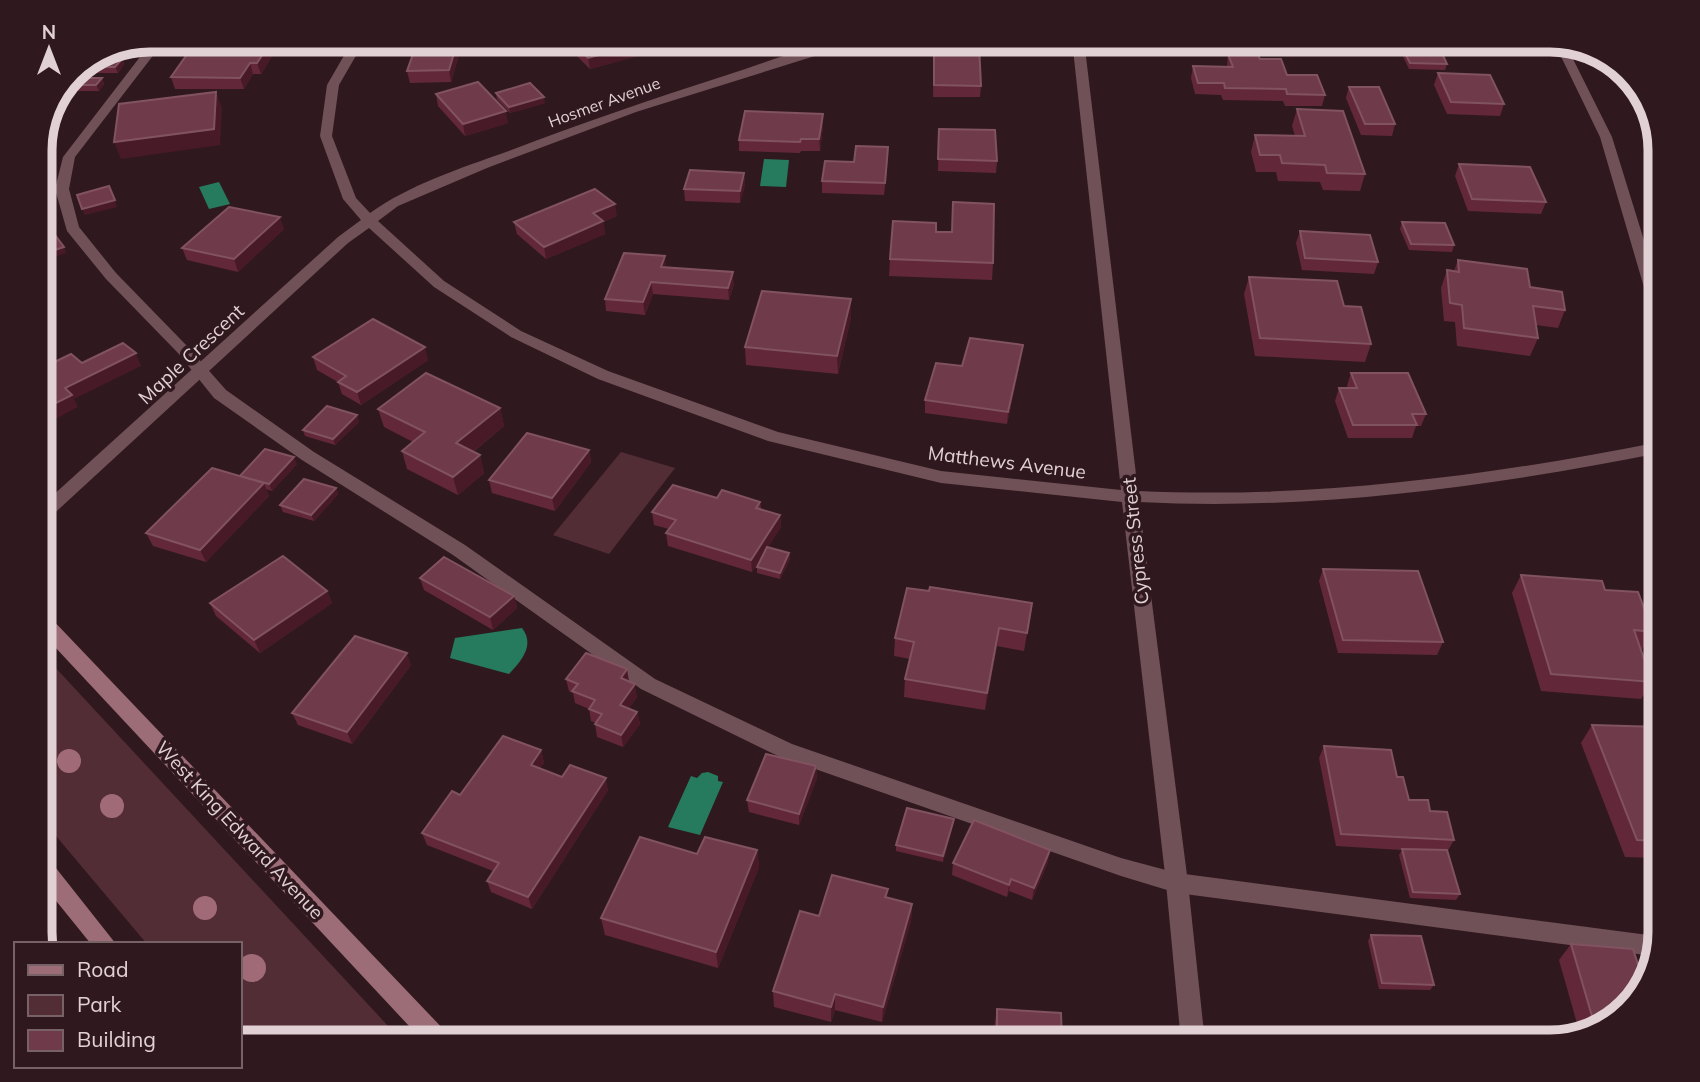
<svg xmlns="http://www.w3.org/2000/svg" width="1700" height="1082" viewBox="0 0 1700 1082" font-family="Mulish,sans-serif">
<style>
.green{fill:#532d36}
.water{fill:#267b5f}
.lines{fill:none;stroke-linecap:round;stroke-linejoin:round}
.lane{fill:#705158;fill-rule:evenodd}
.street{fill:#705158;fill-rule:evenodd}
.secondary{fill:#9c6c77;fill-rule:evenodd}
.tree{fill:#a16a77}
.wall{fill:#62283a}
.shaded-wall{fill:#481a28}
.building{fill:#6f3a4a;stroke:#815260;stroke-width:2}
.labels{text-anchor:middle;stroke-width:7;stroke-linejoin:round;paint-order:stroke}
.far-street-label{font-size:16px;fill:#e1d1d4;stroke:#30191e}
.street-label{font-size:19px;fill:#e1d1d4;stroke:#30191e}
.rim{fill:none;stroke:#e1d1d4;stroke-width:9}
</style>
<rect width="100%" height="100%" fill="#30191e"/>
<g class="green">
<path d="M621 452 675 468 609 554 553 535Z"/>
<path d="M40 651 389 1027 405 1042H240V944H147L40 817Z"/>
</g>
<g class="water">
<path d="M764 159 789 160 786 187 760 186Z"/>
<path d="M219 182 230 204 209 209 199 187Z"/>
<path d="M522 628C535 645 522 660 509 674L450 658 455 638Z"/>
<path d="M708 772 718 776V781L723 782 700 835 668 827 691 776 697 778 702 773Z"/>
</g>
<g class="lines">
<path class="lane" d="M153 40H165L75 157 69 189 79 227 116 273 188 347 226 390 314 452 465 545 655 679 792 744 1121 858 1177 873 1656 936 1658 937 1653 956 1177 893 1121 876 778 756 641 689 453 555 302 460 214 398 178 353 106 279 67 231 55 189 63 157Z"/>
<g class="street">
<path d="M353 40H365L339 85 332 136 356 198 370 213C409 185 461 168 506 152 579 124 652 99 727 75 771 61 819 40 866 40L636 112 487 168 398 206 378 221 444 281 521 331 608 371 778 432 941 471 1121 490 1072 40H1084L1138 491C1313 499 1488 476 1660 442V453C1488 487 1314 511 1139 502L1188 883 1205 1042H1181L1166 883 1122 502 941 483 768 441 598 379 511 337 434 287 369 228 348 243 46 521 40 523V507L338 237 361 220 343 199 320 136 327 85Z"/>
<path d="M1554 42 1566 45 1612 137 1660 292V322L1653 318 1600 137Z"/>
</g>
<g class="secondary">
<path d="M40 612 47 614 448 1034 452 1042H424L40 631Z"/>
<path d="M40 856 48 858 116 944H91L40 881Z"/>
</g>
</g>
<g class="tree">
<circle cx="69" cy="761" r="12"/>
<circle cx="112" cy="806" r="12"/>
<circle cx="205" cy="908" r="12"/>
<circle cx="252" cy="968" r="14"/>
</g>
<g class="wall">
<path d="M225 40H275L277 48 261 74H253L244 89H175L171 77 223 43Z"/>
<path d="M1227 40H1293L1292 43 1228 41Z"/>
<path d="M1368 40H1456L1458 44 1454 55H1442L1447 64 1445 70 1409 69 1402 54 1374 53Z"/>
<path d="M463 41 451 82 410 83 407 71Z"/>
<path d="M647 43 648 53 590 69 576 55 574 44Z"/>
<path d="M934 44 981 86 980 97H933Z"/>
<path d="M1228 54 1260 59 1287 75 1325 95 1322 106H1285L1283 101 1223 100 1221 95 1195 94 1191 78 1193 66 1227 67Z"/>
<path d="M122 59 124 64 118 73H91L89 67Z"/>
<path d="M1438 73 1504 104 1500 116 1447 114 1434 85Z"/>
<path d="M102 78 104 84 99 91H78L75 85Z"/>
<path d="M1349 87 1395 124 1392 136 1361 135 1346 98Z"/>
<path d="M496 93 545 103 510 113 497 99Z"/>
<path d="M436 94 508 123 465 136 438 106Z"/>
<path d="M1297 109 1365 174 1360 191 1323 190 1320 182 1278 181 1276 172H1256L1251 152 1255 135 1295 136 1292 126Z"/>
<path d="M823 114V126L820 151H801L800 153 739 151V140Z"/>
<path d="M939 129 997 161 996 173 938 171Z"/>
<path d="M888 159 884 195 822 193V181L854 162Z"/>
<path d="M1459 164 1546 202 1541 214 1468 211 1455 176Z"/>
<path d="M50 168 52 175 48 186H42L43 189V207L40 208V169Z"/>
<path d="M744 173 745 185 740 203 685 201 684 189Z"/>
<path d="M617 216 603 222 605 234 546 259 517 234 514 222Z"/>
<path d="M1402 222 1454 245 1452 252 1409 250 1400 229Z"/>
<path d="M284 229 238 272 187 260 182 248Z"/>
<path d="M1300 231 1378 262 1374 274 1302 270 1296 243Z"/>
<path d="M936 232 993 263 992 280 889 276 890 259Z"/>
<path d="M1458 260 1530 287 1565 310 1558 328 1536 325 1538 338 1530 356 1457 346 1455 322 1444 321 1441 288 1447 270 1454 271Z"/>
<path d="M666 267 734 284 729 300 653 294 645 315 606 311 605 299Z"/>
<path d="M1249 277 1344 306 1371 344 1365 362 1255 356 1244 294Z"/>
<path d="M851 317 838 374 746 365 745 347Z"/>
<path d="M1023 345 1021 358 1007 424 925 413V400L962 366Z"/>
<path d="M313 357 428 360 361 405 342 394 338 382 317 370Z"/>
<path d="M1351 373 1426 414 1421 426H1416L1412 438H1348L1335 401 1339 388H1348L1347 386Z"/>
<path d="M500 408 504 426 473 452 480 455 484 473 458 495 407 469 402 451 413 442 384 427 378 409Z"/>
<path d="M357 415 359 422 335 445 305 436 303 430Z"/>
<path d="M589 450 591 462 555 511 492 493 489 480Z"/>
<path d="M297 464 272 491 266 489 269 496 206 562 153 546 146 533 240 476Z"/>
<path d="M336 488 338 494 314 521 283 512 280 505Z"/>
<path d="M717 498 760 502 761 509 780 515 781 527 768 547 789 553 790 559 780 579 757 573V567L764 553 752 572 668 546 666 533 669 529 654 525 652 512Z"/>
<path d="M1323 569 1443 642 1437 655 1338 653 1319 581Z"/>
<path d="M1521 575 1605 590 1653 632 1642 650H1641L1652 682 1641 699 1541 691 1512 593Z"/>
<path d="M420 578 514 596 517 608 493 630 424 590Z"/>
<path d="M327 591 332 603 260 653 216 616 210 603Z"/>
<path d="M929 591 1032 603 1024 651 997 646 985 710 904 697 905 679 910 659 894 656 895 638Z"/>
<path d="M411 665 352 744 298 725 292 713Z"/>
<path d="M566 679 629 682 637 697 629 708 637 712 640 724 623 747 597 737 595 724 596 723 591 721 589 709 575 703 573 693 569 691Z"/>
<path d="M1592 725 1660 727V858L1625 857 1581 743Z"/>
<path d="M1324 746 1397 777 1409 800 1430 811 1454 840 1447 852 1460 894 1456 900 1410 898 1399 855 1402 850 1336 846 1319 758Z"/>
<path d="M541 750 544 763 540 768 562 777 608 790 532 909 491 892 487 881 493 871 427 845 422 833 460 795Z"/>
<path d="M816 766 817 778 799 825 749 812 747 800Z"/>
<path d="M954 819 953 825 943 862 896 851V845Z"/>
<path d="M757 850 759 867 718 968 605 935 601 918 697 854Z"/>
<path d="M1048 862 1032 900 1009 891 1007 897 952 875 953 863Z"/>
<path d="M888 889 887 898 912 904 911 921 882 1022 835 1010 831 1022 774 1007 773 991 819 916Z"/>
<path d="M1371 935 1434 985 1430 990 1379 989 1368 941Z"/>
<path d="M1571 944 1639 966 1652 951H1654L1641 993 1604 1027 1580 1034 1559 960Z"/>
<path d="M997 1009 1062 1042H968L970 1027 994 1028Z"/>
</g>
<g class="shaded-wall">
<path d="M272 40H275L277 48 261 74 257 63Z"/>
<path d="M458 40 463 41 451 82 449 70Z"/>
<path d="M639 40H658L647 43 648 53 590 69 588 58Z"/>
<path d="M122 59 124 64 118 73 115 67Z"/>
<path d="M250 63 253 74 244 89 240 78Z"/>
<path d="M102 78 104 84 99 91 96 85Z"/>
<path d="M216 92 222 108 220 145 121 159 114 142Z"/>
<path d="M544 97 545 103 510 113 509 107Z"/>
<path d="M506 111 508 123 465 136 463 124Z"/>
<path d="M823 114V126L820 151 819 139Z"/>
<path d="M50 168 52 175 48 186 45 179Z"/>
<path d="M744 173 745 185 740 203V191Z"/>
<path d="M40 182 43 189V207L40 208Z"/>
<path d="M115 200 117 207 85 215 82 209Z"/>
<path d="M615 204 617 216 603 222 605 234 546 259 544 247 593 213Z"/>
<path d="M280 217 284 229 238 272 234 259Z"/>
<path d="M64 247 66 253 40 262V255Z"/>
<path d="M665 256 666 268 661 267Z"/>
<path d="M733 272 734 284 729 300 728 288Z"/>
<path d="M651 282 653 294 645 315 643 302Z"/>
<path d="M40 293 46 305 40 307Z"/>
<path d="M851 299V317L838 374 837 356Z"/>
<path d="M1023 345 1021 358 1007 424 1008 412Z"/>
<path d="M425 347 428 360 361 405 357 392Z"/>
<path d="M136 353 141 366 74 399 78 407 46 424 40 413V411L65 388Z"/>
<path d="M500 408 504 426 461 461 456 443Z"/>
<path d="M357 415 359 422 335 445 333 439Z"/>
<path d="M589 450 591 462 555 511 552 498Z"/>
<path d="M480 455 484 473 458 495 453 477Z"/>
<path d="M294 457 297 464 272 491 269 484Z"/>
<path d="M264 483 269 496 206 562 200 550Z"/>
<path d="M336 488 338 494 314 521 311 515Z"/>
<path d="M780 515 781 527 752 572 751 560Z"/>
<path d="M789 553 790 559 780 579V573Z"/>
<path d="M327 591 332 603 260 653 254 640Z"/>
<path d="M514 596 517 608 493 630 490 617Z"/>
<path d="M999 628 997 646 985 710 987 693Z"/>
<path d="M407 653 411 665 352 744 347 732Z"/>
<path d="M627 669 629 681 621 678Z"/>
<path d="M635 684 637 697 622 717 620 705Z"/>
<path d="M637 712 640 724 623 747 621 735Z"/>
<path d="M541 750 544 763 534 777 531 765Z"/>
<path d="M816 766 817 778 799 825V814Z"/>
<path d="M606 778 608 790 532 909 528 897Z"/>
<path d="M954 819 953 825 943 862V856Z"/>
<path d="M757 850 759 867 718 968 716 952Z"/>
<path d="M1050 850 1048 862 1032 900 1034 888Z"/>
<path d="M1011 879 1009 891 1007 897 1009 885Z"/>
<path d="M912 904 911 921 882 1022 883 1007Z"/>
<path d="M835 994V1010L831 1022V1007Z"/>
</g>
<g class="building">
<path d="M225 40H272L257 63H250L240 78 171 77 193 46 223 43Z"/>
<path d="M418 40H458L449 70 407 71Z"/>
<path d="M588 40H645L647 42 588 58 574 44Z"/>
<path d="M1376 40H1456L1458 44 1377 42Z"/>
<path d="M934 44 979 45 981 86 934 85Z"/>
<path d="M1403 49H1440L1447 64 1410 63Z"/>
<path d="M1228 54 1258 55 1260 59H1281L1287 75H1317L1325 95 1287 94 1286 89 1225 88 1224 83H1198L1193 66 1233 67Z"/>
<path d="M106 58 122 59 115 67H89L90 65Z"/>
<path d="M1438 73 1490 75 1504 104 1451 102Z"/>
<path d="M81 78H102L96 85H75Z"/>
<path d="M478 82 506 111 463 124 436 94Z"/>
<path d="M530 83 544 97 509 107 496 93Z"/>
<path d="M1349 87H1379L1395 124H1365Z"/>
<path d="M216 92 214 129 114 142 119 104Z"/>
<path d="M1297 109 1343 111 1365 174 1327 173 1325 165 1282 163 1280 155H1260L1255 135 1305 136Z"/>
<path d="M745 111 823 114 819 139H801L800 142 739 140Z"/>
<path d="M939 129 995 130 997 161 938 159Z"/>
<path d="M856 146 888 147 885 183 822 181 825 161 854 162Z"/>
<path d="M1459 164 1530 167 1546 202 1472 199Z"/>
<path d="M50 168 45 179 40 180V169Z"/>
<path d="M690 170 744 173 740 191 684 189Z"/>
<path d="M109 186 115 200 82 209 77 195Z"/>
<path d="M595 189 615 204 593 213 603 221 544 247 514 222Z"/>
<path d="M953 202 994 204 993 263 890 259 893 221 936 223V232H952Z"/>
<path d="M229 207 280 217 234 259 182 248Z"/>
<path d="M1402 222 1445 223 1454 245 1411 244Z"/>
<path d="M52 231 64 247 40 255V235Z"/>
<path d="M1300 231 1370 235 1378 262 1305 258Z"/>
<path d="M624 253 665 256 661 267 733 272 728 288 651 282 643 302 605 299Z"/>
<path d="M1458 260 1527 269 1530 287 1562 292 1565 310 1533 306 1538 338 1464 328 1462 305 1450 303 1447 270 1459 272Z"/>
<path d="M1249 277 1337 281 1344 306 1361 307 1371 344 1260 338Z"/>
<path d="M762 291 851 299 837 356 745 347Z"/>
<path d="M373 319 425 347 357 392 338 382 346 376 313 357Z"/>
<path d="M970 338 1023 345 1008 412 925 400 936 363 962 366Z"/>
<path d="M123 343 136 353 65 388 72 395 40 411V369L71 354 82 363Z"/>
<path d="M426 373 500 408 456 443 480 455 453 477 402 451 425 432 378 409Z"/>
<path d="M1351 373H1408L1426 414H1412L1417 425H1353L1339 388H1357Z"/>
<path d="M327 406 357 415 333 439 303 430Z"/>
<path d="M527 433 589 450 552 498 489 480Z"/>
<path d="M265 449 294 457 269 484 240 476Z"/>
<path d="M212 468 264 483 200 550 146 533Z"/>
<path d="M304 479 336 488 311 515 280 505Z"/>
<path d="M673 485 717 498 722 490 760 502 756 508 780 515 751 560 666 533 676 520 652 512Z"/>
<path d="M767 547 789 553 780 573 757 567Z"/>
<path d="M283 556 327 591 254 640 210 603Z"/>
<path d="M444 557 514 596 490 617 420 578Z"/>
<path d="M1323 569 1418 571 1443 642 1343 640Z"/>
<path d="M1521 575 1602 581 1605 590 1638 592 1653 632 1634 630 1652 682 1551 674Z"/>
<path d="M930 587 1032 603 1027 633 999 628 987 693 905 679 914 642 895 638 907 588 929 591Z"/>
<path d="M355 636 407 653 347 732 292 713Z"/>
<path d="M586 653 627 669 621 678 635 684 620 705 637 712 621 735 595 724 602 714 589 709 595 700 572 691 578 684 566 679Z"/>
<path d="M1592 725 1660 727V841L1637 840Z"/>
<path d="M503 736 541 750 531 765 562 777 570 765 606 778 528 897 487 881 499 863 422 833 452 791 460 795Z"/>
<path d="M1324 746 1391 750 1397 777H1403L1409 800H1428L1430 811 1447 812 1454 840 1341 834Z"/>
<path d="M766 754 816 766 799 814 747 800Z"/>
<path d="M907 808 954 819 943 856 896 845Z"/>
<path d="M974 820 1050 850 1034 888 1011 879 1009 885 953 863Z"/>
<path d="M640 837 697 854 705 837 757 850 716 952 601 918Z"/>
<path d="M1402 849 1447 850 1460 894 1413 892Z"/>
<path d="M832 875 888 889 885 897 912 904 883 1007 835 994 831 1007 773 991 800 911 819 916Z"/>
<path d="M1371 935 1421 936 1434 985 1382 983Z"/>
<path d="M1571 944 1633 949 1644 983 1641 993 1604 1027 1596 1030Z"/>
<path d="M997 1009 1061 1013 1062 1042H970V1027L997 1028Z"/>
</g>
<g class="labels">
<g class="far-street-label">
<text transform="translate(604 102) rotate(-20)" y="6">Hosmer Avenue</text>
</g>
<g class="street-label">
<text transform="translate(191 354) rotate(-43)" y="7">Maple Crescent</text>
<text transform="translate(1007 462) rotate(7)" y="7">Matthews Avenue</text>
<text transform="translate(1135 541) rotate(-96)" y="7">Cypress Street</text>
<text transform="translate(240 830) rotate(47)" y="7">West King Edward Avenue</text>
</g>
</g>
<path d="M0 0H1700V1082H0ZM150 52H1550A98 98 0 0 1 1648 150V932A98 98 0 0 1 1550 1030H150A98 98 0 0 1 52 932V150A98 98 0 0 1 150 52Z" fill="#30191e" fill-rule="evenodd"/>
<path class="rim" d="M150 52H1550A98 98 0 0 1 1648 150V932A98 98 0 0 1 1550 1030H150A98 98 0 0 1 52 932V150A98 98 0 0 1 150 52Z"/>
<rect x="14" y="942" width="228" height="126" fill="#30191e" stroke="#776367" stroke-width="2"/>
<rect x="28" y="965" width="35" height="10" fill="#9c6c77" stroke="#776367" stroke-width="2"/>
<text x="77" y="977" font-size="21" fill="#e1d1d4">Road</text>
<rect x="28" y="995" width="35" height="21" fill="#532d36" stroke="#776367" stroke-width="2"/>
<text x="77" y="1012" font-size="21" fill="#e1d1d4">Park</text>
<rect x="28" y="1030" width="35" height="21" fill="#6f3a4a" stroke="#776367" stroke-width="2"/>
<text x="77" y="1047" font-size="21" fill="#e1d1d4">Building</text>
<g transform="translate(49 49)" stroke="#30191e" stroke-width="5" paint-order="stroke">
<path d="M0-5L12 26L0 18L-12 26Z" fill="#e1d1d4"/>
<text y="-10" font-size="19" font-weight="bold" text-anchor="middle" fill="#e1d1d4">N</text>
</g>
</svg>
